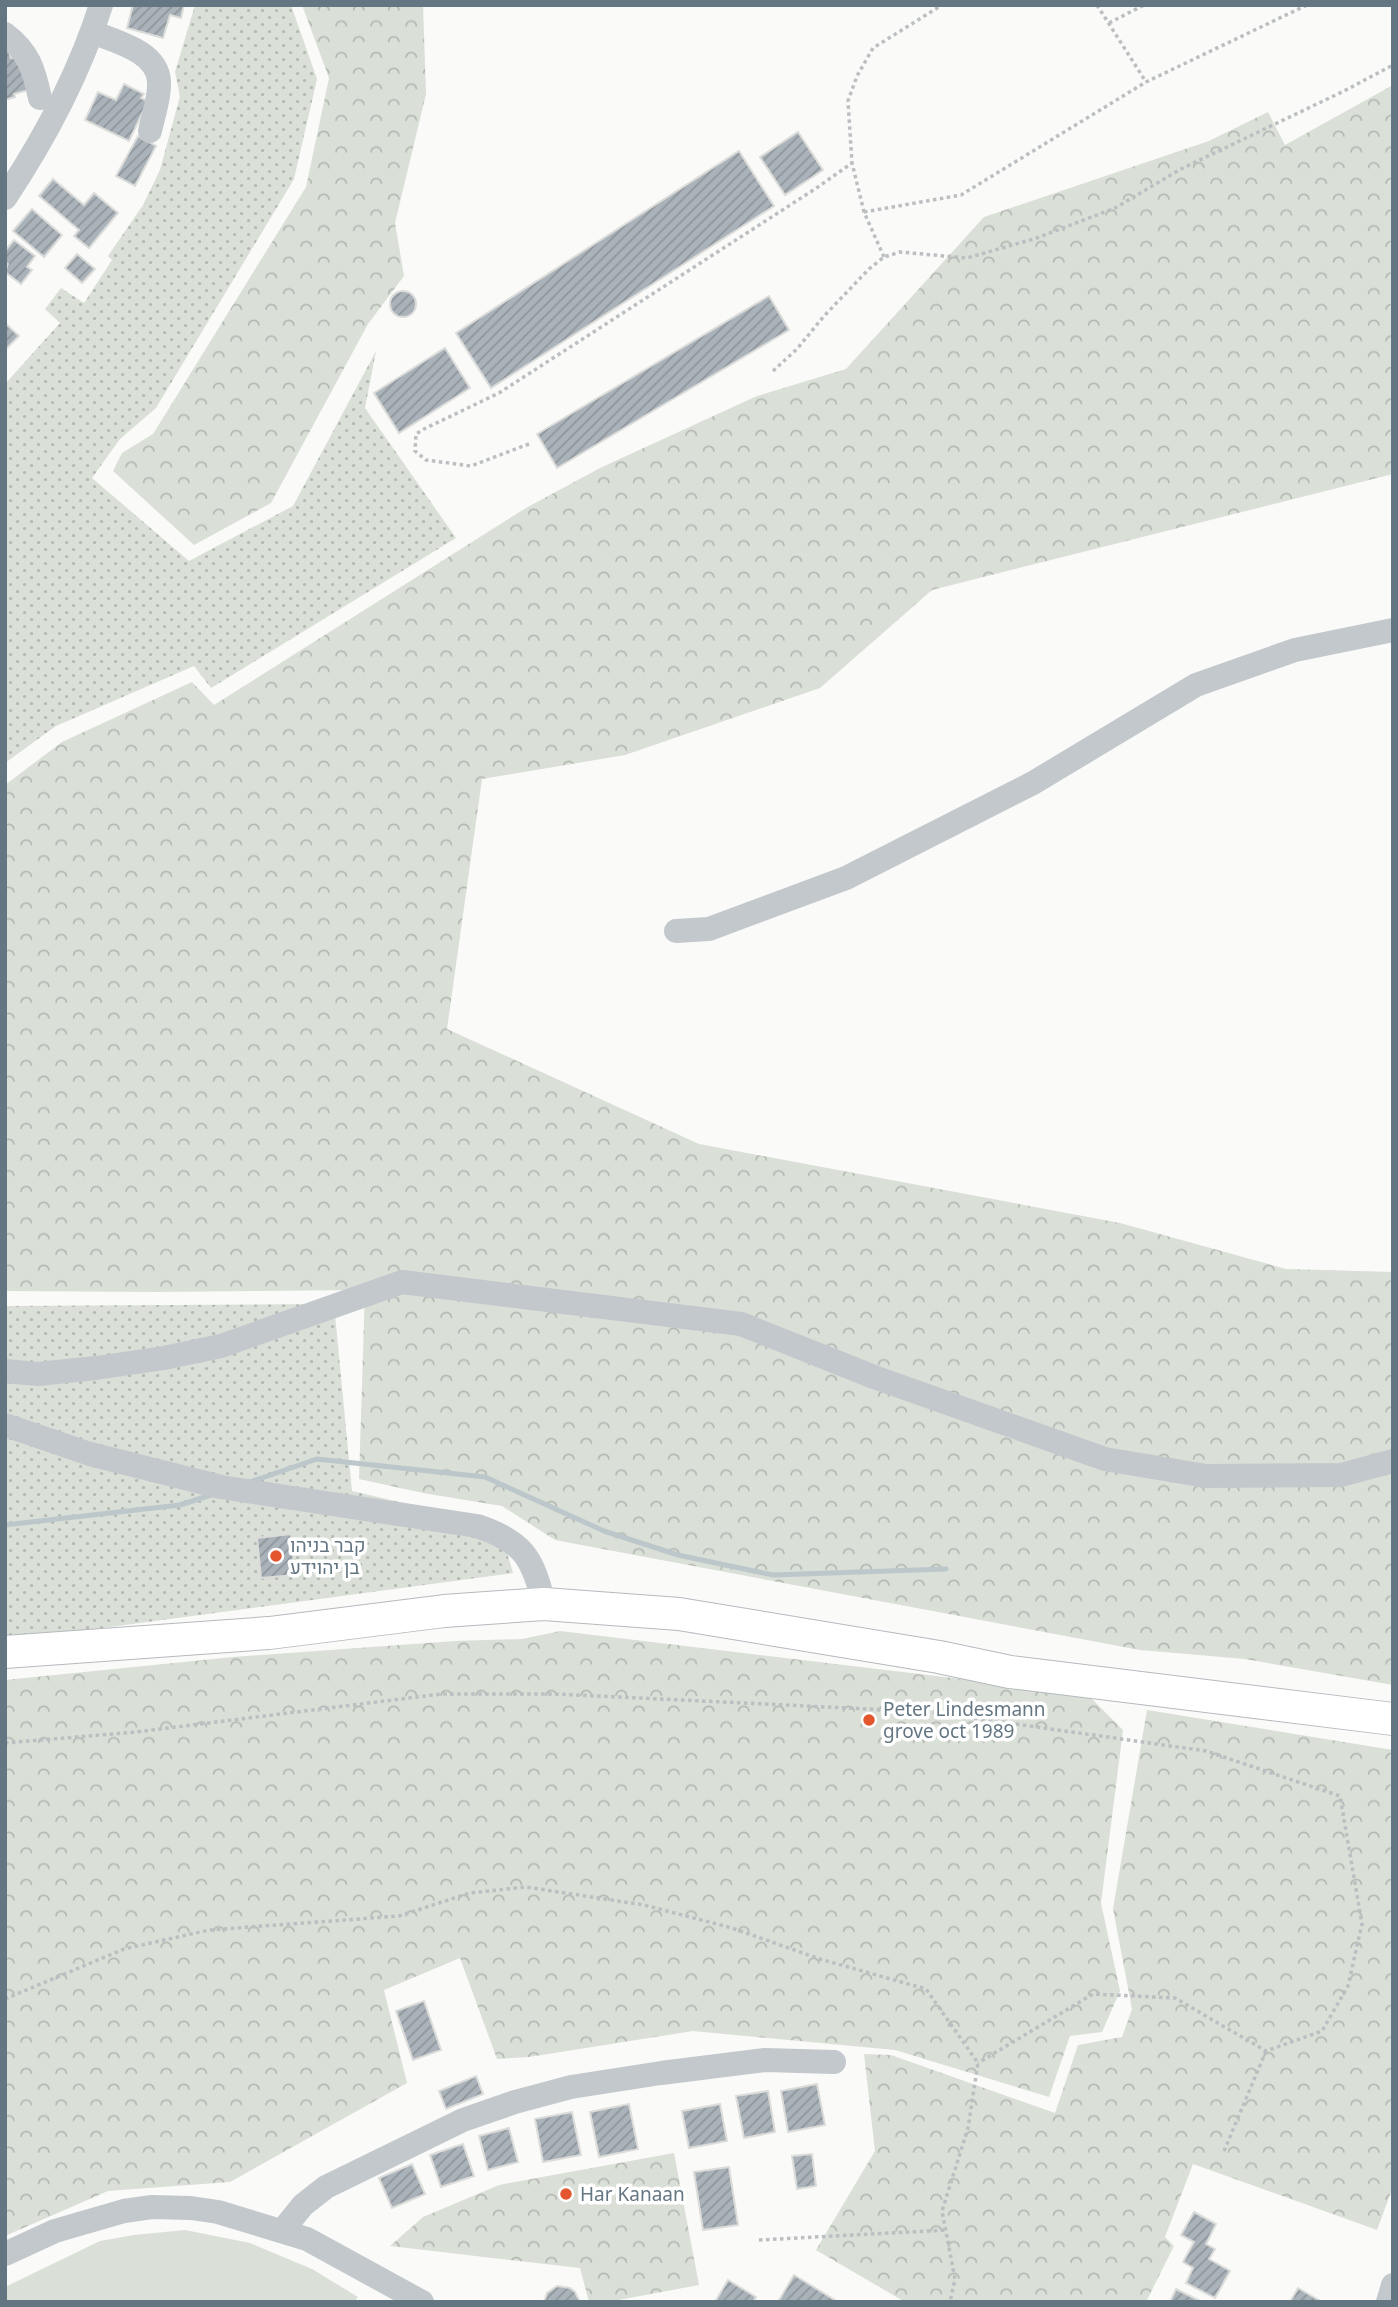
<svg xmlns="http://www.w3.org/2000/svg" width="1398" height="2307" viewBox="0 0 1398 2307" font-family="'Noto Sans',Heebo,sans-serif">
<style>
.grass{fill:url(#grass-dots)}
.forest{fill:url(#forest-crowns)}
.park{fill:#dadfd7}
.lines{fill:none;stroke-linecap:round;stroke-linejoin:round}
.stream{stroke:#bbc7cb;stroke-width:5}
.building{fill:url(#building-hatch);stroke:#dcdcda;stroke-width:2}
.major-casing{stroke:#b5babe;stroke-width:34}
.path{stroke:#bbbfc2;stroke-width:3.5;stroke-dasharray:3.5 3.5;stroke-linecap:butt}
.minor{stroke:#c3c8cc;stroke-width:24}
.major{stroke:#fff;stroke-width:32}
.poi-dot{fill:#e4572e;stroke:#fff;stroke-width:2.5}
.labels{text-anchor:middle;stroke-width:7;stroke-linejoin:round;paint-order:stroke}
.poi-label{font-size:19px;fill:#657683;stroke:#fff;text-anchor:start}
</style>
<defs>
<pattern id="grass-dots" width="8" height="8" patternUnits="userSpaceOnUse" patternTransform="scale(1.75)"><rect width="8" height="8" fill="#dadfd7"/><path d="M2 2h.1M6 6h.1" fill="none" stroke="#b4b9b4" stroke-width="1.8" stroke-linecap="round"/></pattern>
<pattern id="forest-crowns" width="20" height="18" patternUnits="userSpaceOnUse" patternTransform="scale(1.75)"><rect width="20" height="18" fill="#dadfd7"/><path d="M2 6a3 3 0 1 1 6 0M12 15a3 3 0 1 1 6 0" fill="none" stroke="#b4b9b4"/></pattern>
<pattern id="building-hatch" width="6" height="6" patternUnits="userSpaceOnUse" patternTransform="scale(1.75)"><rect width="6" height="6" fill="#aab3b9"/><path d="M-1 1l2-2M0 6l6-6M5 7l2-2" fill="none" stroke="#8e969c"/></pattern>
</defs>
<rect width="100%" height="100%" fill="#fafaf8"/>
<g class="grass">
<path d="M195 5H291L317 79 294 179 156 408 120 439 92 478 189 561 293 506 376 351 365 408 456 538 211 688 194 666 56 726 5 763V384L60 323 45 309 61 288 84 303 112 260 108 256 143 205 160 170 180 96 175 72Z"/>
<path d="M334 1304 352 1491 499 1525 513 1573 5 1641V1306Z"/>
</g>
<g class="forest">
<path d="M302 5H423L426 94 395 223 404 276 368 324 271 503 194 545 113 471 122 453 153 434 306 187 329 78Z"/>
<path d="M1393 85V474L932 590 820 688 625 755 482 779 447 1029 699 1144 1120 1223 1286 1269 1393 1272V1685L1245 1659 1140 1650 555 1540 502 1506 423 1493 359 1479 365 1290 155 1292 5 1291V785L62 742 192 682 214 705 526 508 600 468 757 396 846 369 984 217 1209 141 1268 112 1285 145Z"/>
<path d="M560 1631 1087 1694 1123 1730 1101 1903 1120 1991 1102 2032 1070 2036 1049 2097 895 2050 693 2031 529 2057 497 2059 460 1958 384 1990 407 2083 230 2182 108 2191 5 2236V1680L233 1657 455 1641 522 1639Z"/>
<path d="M1147 1710 1393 1750V2187L1377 2230 1193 2164 1165 2237 1174 2246 1146 2302H905L816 2250 875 2151 864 2054 891 2055 1055 2113 1078 2045 1122 2037 1132 2009 1113 1909Z"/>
<path d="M674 2153 699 2285 608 2302H589L580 2268 390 2246 423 2217 499 2185Z"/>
</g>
<path class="park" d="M185 2230 250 2243 312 2269 358 2297 354 2302H5V2287L100 2241 134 2235Z"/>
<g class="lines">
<g class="stream">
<path d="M250 1482 317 1459 485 1477 604 1531 678 1555 773 1575 946 1569"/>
<path d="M5 1525 180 1505 211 1495"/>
</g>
</g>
<g class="building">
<path d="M133 5H184L181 18 170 15 163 38 127 28Z"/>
<path d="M7 46 11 58 22 55 32 89 14 94 15 97 5 100V47Z"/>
<path d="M124 84 144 94 141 98 148 101 129 141 85 120 98 92 116 100Z"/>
<path d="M798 132 823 170 785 195 760 157Z"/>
<path d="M138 136 156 146 135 186 116 176Z"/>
<path d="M739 151 774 206 491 388 456 333Z"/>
<path d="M53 179 84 205 94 193 118 213 89 248 74 236 79 230 39 196Z"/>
<path d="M32 209 62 235 44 257 13 231Z"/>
<path d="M14 240 35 256 27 267 32 270 21 284 5 272 8 264 5 262V251Z"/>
<path d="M77 254 95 269 82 283 65 268Z"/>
<circle cx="403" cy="304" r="13"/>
<path d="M769 296 789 330 557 468 537 434Z"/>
<path d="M5 323 19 336 5 350Z"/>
<path d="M445 348 470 388 399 433 374 393Z"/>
<path d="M291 1534 295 1575 261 1578 257 1538Z"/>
<path d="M424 2001 441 2050 413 2060 396 2011Z"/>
<path d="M476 2076 483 2094 446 2109 439 2091Z"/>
<path d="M817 2084 825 2125 788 2132 781 2091Z"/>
<path d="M768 2091 775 2132 744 2138 736 2096Z"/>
<path d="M629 2104 638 2149 599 2157 590 2112Z"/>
<path d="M720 2104 727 2141 689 2148 682 2111Z"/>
<path d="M572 2112 581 2155 543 2162 535 2119Z"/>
<path d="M509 2128 518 2162 488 2170 479 2136Z"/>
<path d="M463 2144 474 2176 441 2187 430 2155Z"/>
<path d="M812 2154 816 2186 797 2189 792 2156Z"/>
<path d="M412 2164 425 2194 392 2208 379 2178Z"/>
<path d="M729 2167 738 2225 703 2230 694 2172Z"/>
<path d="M1194 2212 1216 2224 1206 2244 1215 2249 1209 2259 1230 2271 1215 2298 1186 2283 1193 2268 1183 2262 1194 2242 1181 2235Z"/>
<path d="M794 2275 838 2302H778Z"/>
<path d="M728 2280 756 2297 753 2302H715Z"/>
<path d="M557 2286 570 2288 575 2292 580 2302H544L547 2293Z"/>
<path d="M1298 2288 1322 2302H1290Z"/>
<path d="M1176 2289 1202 2302H1170Z"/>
</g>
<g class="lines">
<g class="major-casing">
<path id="major" d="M5 1652 269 1633 444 1611 544 1604 679 1614 939 1657 1010 1672 1393 1719"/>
</g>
<g class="path">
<path d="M1097 5 1146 82"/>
<path d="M1109 23 1144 5"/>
<path d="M864 212 961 195 1146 82 1307 5"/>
<path d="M884 257 864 212 852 163 848 101 857 76 873 48 942 5"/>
<path d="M773 371 797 349 824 316 869 269 884 257 900 252 967 258 1037 238 1115 208 1181 169 1344 91 1393 65"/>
<path d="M529 444 471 466 426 460 415 451 416 434 424 429 499 393 815 189 852 163"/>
<path d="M5 1743 136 1732 441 1694H556L931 1712 1206 1751 1340 1796 1362 1924 1348 1986 1322 2031 1266 2051 1175 1998 1093 1994 978 2063"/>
<path d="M5 1999 124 1949 209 1930 399 1916 470 1893 526 1887 644 1905 732 1928 820 1959 926 1989 978 2063 968 2128 942 2211 955 2279 950 2302"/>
<path d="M1224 2151 1266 2051"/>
<path d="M759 2240 947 2230"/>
</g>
<g class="minor">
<path d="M92 32C114 41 158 51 159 82 160 97 153 116 150 131"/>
<path d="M5 34C29 52 34 70 40 98"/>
<path d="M5 198C45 138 79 74 101 5"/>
<path d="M676 931 709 929 846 878 1033 783 1196 685 1295 650 1393 630"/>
<path d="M5 1371 38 1374 96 1368 164 1358 221 1346 402 1282 741 1324 874 1377 1105 1459 1206 1476 1341 1475 1393 1461"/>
<path d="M5 1425 90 1454 221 1487 477 1526C523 1541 533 1558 544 1604"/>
<path d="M282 2231 303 2205 326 2187 463 2120 515 2102 571 2087 661 2073 765 2060 834 2062"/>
<path d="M5 2254 55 2231 124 2211 152 2207 191 2208 218 2212 307 2239 422 2302"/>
<path d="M1388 2302 1393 2285"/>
</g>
<use href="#major" class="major"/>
</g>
<g class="poi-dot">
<circle cx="276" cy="1556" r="7"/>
<circle cx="869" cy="1720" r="7"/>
<circle cx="566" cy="2194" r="7"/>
</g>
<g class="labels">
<g class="poi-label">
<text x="290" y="1552">קבר בניהו<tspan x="290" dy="22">בן יהוידע</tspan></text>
<text x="883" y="1716">Peter Lindesmann<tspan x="883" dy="22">grove oct 1989</tspan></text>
<text x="580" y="2201">Har Kanaan</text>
</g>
</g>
<rect width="1398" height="2307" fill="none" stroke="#657683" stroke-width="14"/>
</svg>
